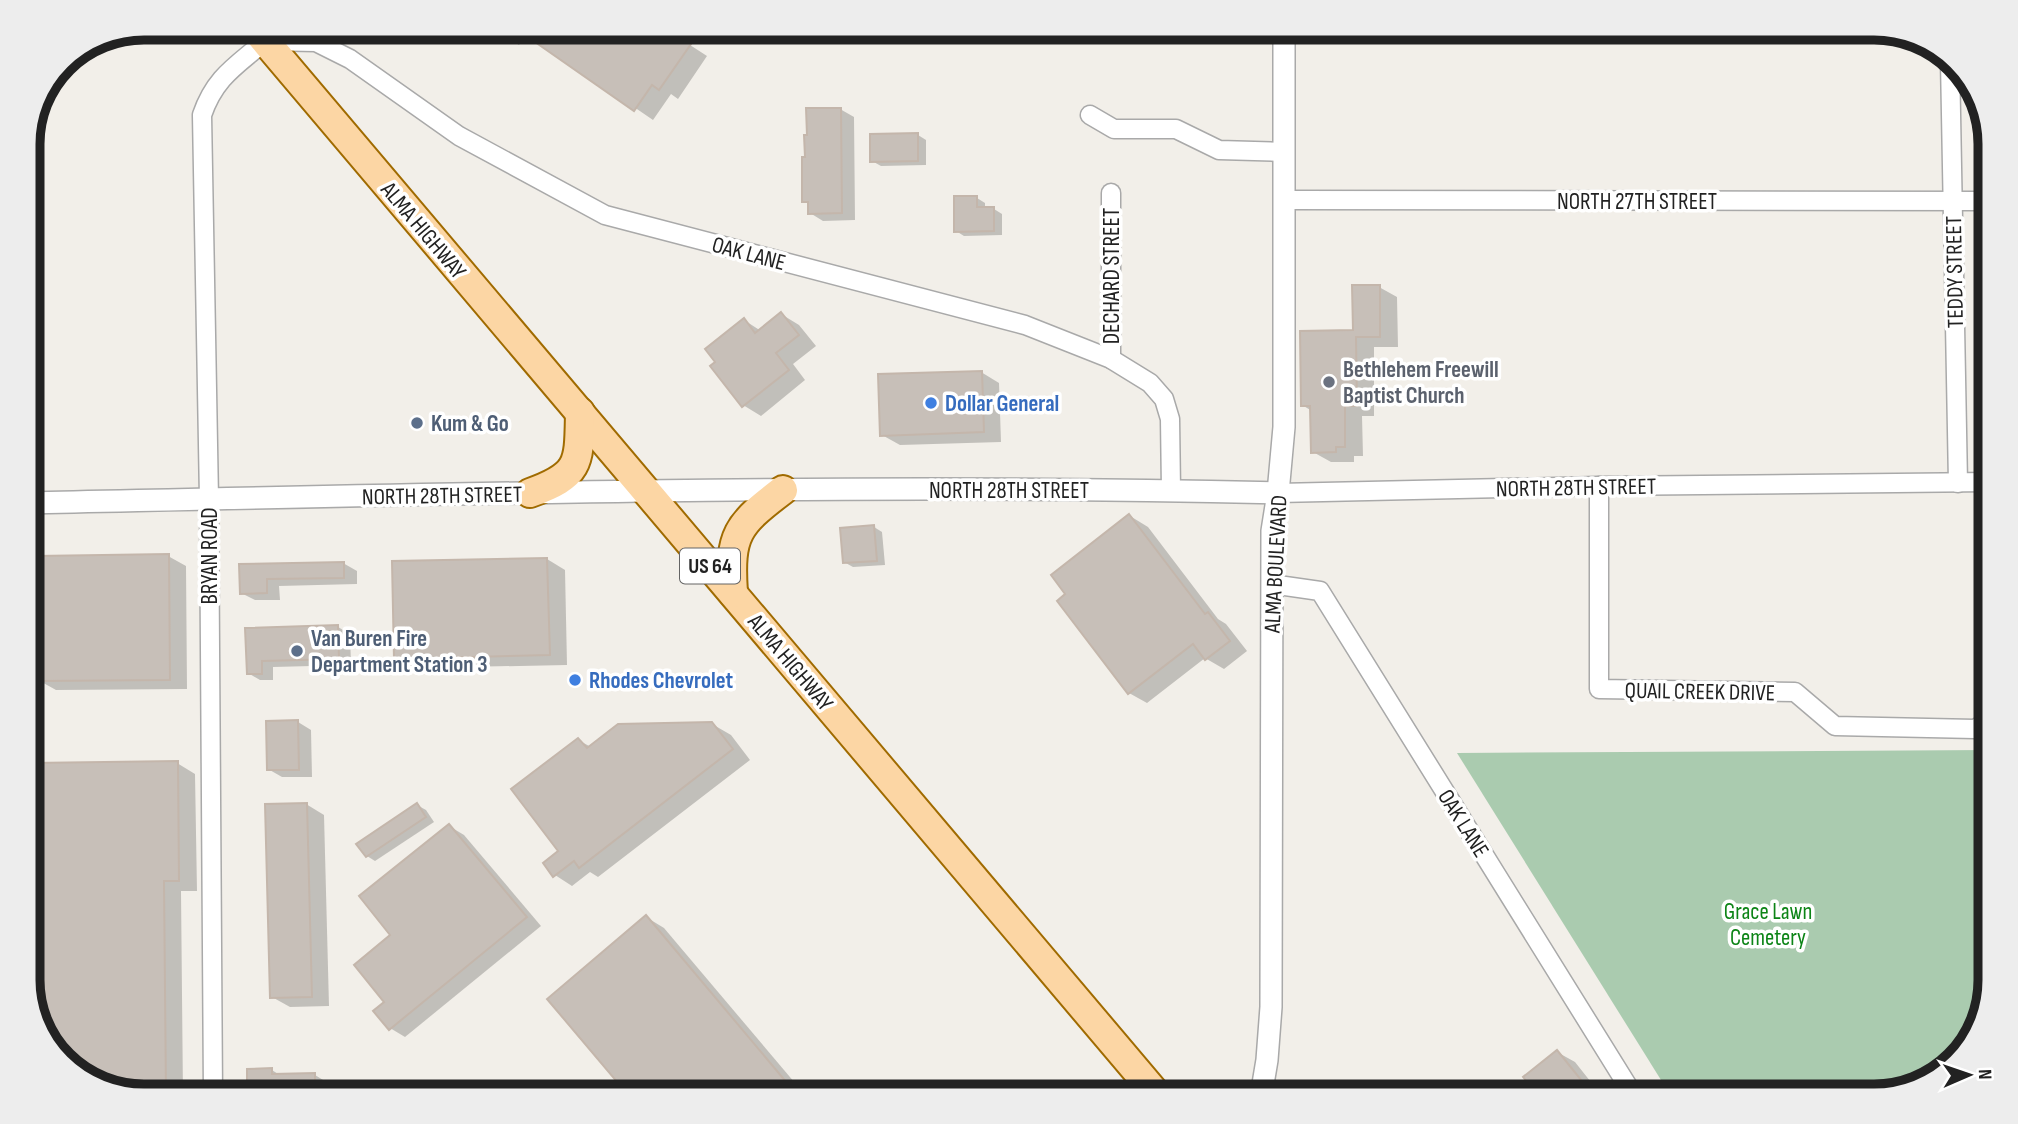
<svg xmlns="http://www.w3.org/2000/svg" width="2018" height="1124" viewBox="0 0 2018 1124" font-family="'Sofia Sans Condensed',sans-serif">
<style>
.cemetery{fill:#aacbaf}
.shadow{fill:#0003}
.building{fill:#c7bfb8;stroke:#c4b6ab;stroke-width:2}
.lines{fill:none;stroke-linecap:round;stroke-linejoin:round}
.minor-casing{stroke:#a9a9a9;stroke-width:21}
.tertiary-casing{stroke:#a9a9a9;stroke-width:24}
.primary-casing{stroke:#a06b00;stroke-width:32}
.minor{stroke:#fff;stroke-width:18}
.tertiary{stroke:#fff;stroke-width:21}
.primary{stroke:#fcd6a4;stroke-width:28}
.worship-dot{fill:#6b7280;stroke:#fff;stroke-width:2.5}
.shop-dot{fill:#3f7fe0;stroke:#fff;stroke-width:2.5}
.service-dot{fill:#5c6f8a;stroke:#fff;stroke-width:2.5}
.labels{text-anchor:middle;stroke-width:7;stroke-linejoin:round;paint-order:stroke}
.shield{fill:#fff;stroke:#646464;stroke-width:2}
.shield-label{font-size:21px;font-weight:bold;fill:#222}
.street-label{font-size:23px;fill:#222;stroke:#fff}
.worship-label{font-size:23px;font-weight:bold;fill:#5b616d;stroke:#fff;text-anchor:start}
.shop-label{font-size:23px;font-weight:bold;fill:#366cbe;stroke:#fff;text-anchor:start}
.service-label{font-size:23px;font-weight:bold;fill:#4e5e75;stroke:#fff;text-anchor:start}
.park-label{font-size:23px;fill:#0c8416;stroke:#fff}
.rim{fill:none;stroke:#222;stroke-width:9}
</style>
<rect width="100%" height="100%" fill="#f2efe9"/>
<path class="cemetery" d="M1990 750V980L1975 1037 1932 1080 1874 1096H1671L1457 753Z"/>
<g class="shadow">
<path d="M658 34 666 40 670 34H673L707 56 678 99 671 94 653 120 539 42 545 35Z"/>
<path d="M503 35H526L519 45Z"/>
<path d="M840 109 854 117 855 220 823 221 810 213V204L804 201Z"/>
<path d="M918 135 926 140V165L881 166 872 161Z"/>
<path d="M977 198 985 203V209H994L1002 214V235L964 236 956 231Z"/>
<path d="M1379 287 1397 297 1398 347H1374V416H1362L1363 456H1354V462H1331L1313 452 1312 411 1302 405 1354 332Z"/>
<path d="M781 314 799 325 816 346 793 364 805 380 761 416 743 405 744 320 761 331Z"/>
<path d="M981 372 999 383 1001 442 900 445 882 435Z"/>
<path d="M1130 516 1148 527 1218 619 1226 624 1247 651 1224 669 1205 658 1147 703 1129 693Z"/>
<path d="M874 527 882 532 885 565 853 567 844 562Z"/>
<path d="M168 556 186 566 187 689 56 690 38 680 37 630 32 627Z"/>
<path d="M547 559 565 570 567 665 414 668 396 658Z"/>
<path d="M343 563 357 571V584L279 586 280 600H255L241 593V565Z"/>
<path d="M338 627 350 634 351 665 273 667V680H260L248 673 247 630Z"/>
<path d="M298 722 311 730 312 777H282L268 769Z"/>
<path d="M712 724 731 735 750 760 598 877 590 872 572 886 555 875 578 740 591 747Z"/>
<path d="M177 763 195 774 197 891H181L183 1096H145L87 1081 47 1044 32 999H37L36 969 28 965 35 950Z"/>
<path d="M306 804 324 815 329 1006 290 1007 272 997Z"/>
<path d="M417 805 426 810 434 822 375 861 367 856Z"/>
<path d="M449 826 464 835 541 926 405 1037 390 1028 387 1002 393 935Z"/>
<path d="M646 917 664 928 806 1096H631Z"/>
<path d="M1557 1052 1575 1062 1602 1096H1527L1535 1089Z"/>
<path d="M272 1070 281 1076 315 1075 328 1083V1096H249Z"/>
</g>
<g class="building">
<path d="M602 34H676L691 44 659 90 652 85 634 111 525 35Z"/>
<path d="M806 108H841L842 213 808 214V202H802V157H805L804 135H807Z"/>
<path d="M918 133V161L870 162V134Z"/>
<path d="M954 196H977V207H994V231L954 232Z"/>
<path d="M1352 285H1380V337H1356L1357 406H1345V447H1336V452L1311 453 1310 406H1301L1300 331 1353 330Z"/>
<path d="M781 312 799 335 776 353 789 370 742 407 710 366 715 362 705 349 744 318 755 333Z"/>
<path d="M982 371 984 432 880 436 878 374Z"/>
<path d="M1129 514 1205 614 1208 612 1230 641 1205 660 1193 644 1128 694 1057 601 1065 594 1051 575Z"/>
<path d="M874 525 877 561 843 563 840 528Z"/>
<path d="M169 554 170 680 36 681V628H31L30 585H36V556Z"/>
<path d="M547 558 550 655 394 659 392 561Z"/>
<path d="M344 562V578L267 579V593L240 594 239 564Z"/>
<path d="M338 625 339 659 262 661V674H247L245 628Z"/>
<path d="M298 720 299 770H267L266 721Z"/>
<path d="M712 722 733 749 579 868 574 861 553 877 543 863 558 851 511 789 578 738 587 748 618 724Z"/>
<path d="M178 761 179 881H164L166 1095H143L87 1081 47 1044 32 997H35L34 966H28V949H33L31 763Z"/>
<path d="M307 803 312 997 270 998 265 804Z"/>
<path d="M417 803 426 817 366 857 356 844Z"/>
<path d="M449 824 527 917 389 1030 373 1011 384 1002 354 965 390 935 359 896Z"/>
<path d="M646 915 798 1096H629L547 999Z"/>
<path d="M1557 1050 1594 1096H1539L1523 1077Z"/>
<path d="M272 1068V1074L315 1073V1096H247V1069Z"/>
</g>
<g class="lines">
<g class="minor-casing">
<g id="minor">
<path d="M1950 61 1958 483"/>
<path d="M1090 115 1114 129H1176L1219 150 1285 152"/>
<path d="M1285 200 1990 201"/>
<path d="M1111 359V193"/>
<path d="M1599 486V689L1795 692 1835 726 1975 729 1990 720"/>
<path d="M1278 493 1599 486 1990 482"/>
<path d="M1271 584 1320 591 1634 1096"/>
<path d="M213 1096 209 499 202 115C215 77 236 66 265 41L316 42 350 59 459 136 605 215 1025 325 1111 359 1150 383 1164 399 1170 419 1171 490"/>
</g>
</g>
<g class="tertiary-casing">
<g id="tertiary">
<path d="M28 503C445 494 861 483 1278 493"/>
<path d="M1261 1096 1267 1060 1271 1007 1272 531 1278 493 1284 427V31"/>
</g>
</g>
<g class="primary-casing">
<g id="primary">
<path d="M261 36 1158 1096"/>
<path d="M530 493C581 475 579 463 580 412"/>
<path d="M733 593C729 534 737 525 783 490"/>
</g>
</g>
<use href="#minor" class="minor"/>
<use href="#tertiary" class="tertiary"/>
<use href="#primary" class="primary"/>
</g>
<circle class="worship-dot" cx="1329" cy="382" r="7"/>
<g class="shop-dot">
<circle cx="931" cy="403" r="7"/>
<circle cx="575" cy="680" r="7"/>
</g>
<g class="service-dot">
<circle cx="417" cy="423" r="7"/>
<circle cx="297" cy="651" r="7"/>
</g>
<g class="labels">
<rect class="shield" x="680" y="548.5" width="60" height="35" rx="5"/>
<g class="shield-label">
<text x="710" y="573">US 64</text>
</g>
<g class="street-label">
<text x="1637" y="209">NORTH 27TH STREET</text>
<text transform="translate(424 230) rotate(50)" y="8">ALMA HIGHWAY</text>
<text transform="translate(749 253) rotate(15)" y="8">OAK LANE</text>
<text transform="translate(1954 272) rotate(-91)" y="8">TEDDY STREET</text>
<text transform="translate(1111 276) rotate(-90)" y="8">DECHARD STREET</text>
<text transform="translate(1576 487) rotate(-1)" y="8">NORTH 28TH STREET</text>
<text x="1009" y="498">NORTH 28TH STREET</text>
<text transform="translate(442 495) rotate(-1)" y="8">NORTH 28TH STREET</text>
<text transform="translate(209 556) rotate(-90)" y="8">BRYAN ROAD</text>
<text transform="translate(1275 564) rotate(-87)" y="8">ALMA BOULEVARD</text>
<text transform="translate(791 662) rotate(50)" y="8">ALMA HIGHWAY</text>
<text transform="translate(1700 691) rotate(1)" y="8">QUAIL CREEK DRIVE</text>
<text transform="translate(1464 823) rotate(58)" y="8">OAK LANE</text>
</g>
<g class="worship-label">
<text x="1343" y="377">Bethlehem Freewill<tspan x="1343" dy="26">Baptist Church</tspan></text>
</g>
<g class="shop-label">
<text x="945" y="411">Dollar General</text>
<text x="589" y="688">Rhodes Chevrolet</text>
</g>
<g class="service-label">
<text x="431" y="431">Kum &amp; Go</text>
<text x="311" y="646">Van Buren Fire<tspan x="311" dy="26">Department Station 3</tspan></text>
</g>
<g class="park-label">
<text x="1768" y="919">Grace Lawn<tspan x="1768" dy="26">Cemetery</tspan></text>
</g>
</g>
<path d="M0 0H2018V1124H0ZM144 40H1874A104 104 0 0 1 1978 144V980A104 104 0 0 1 1874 1084H144A104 104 0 0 1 40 980V144A104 104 0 0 1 144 40Z" fill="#ededed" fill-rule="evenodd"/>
<path class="rim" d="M144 40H1874A104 104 0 0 1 1978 144V980A104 104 0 0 1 1874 1084H144A104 104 0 0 1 40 980V144A104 104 0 0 1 144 40Z"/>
<g transform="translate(1969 1075) rotate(88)" stroke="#ffffff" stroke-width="5" paint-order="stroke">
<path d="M0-5L12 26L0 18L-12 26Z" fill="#222222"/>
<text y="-10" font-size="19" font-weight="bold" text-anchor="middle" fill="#222222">N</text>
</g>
</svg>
